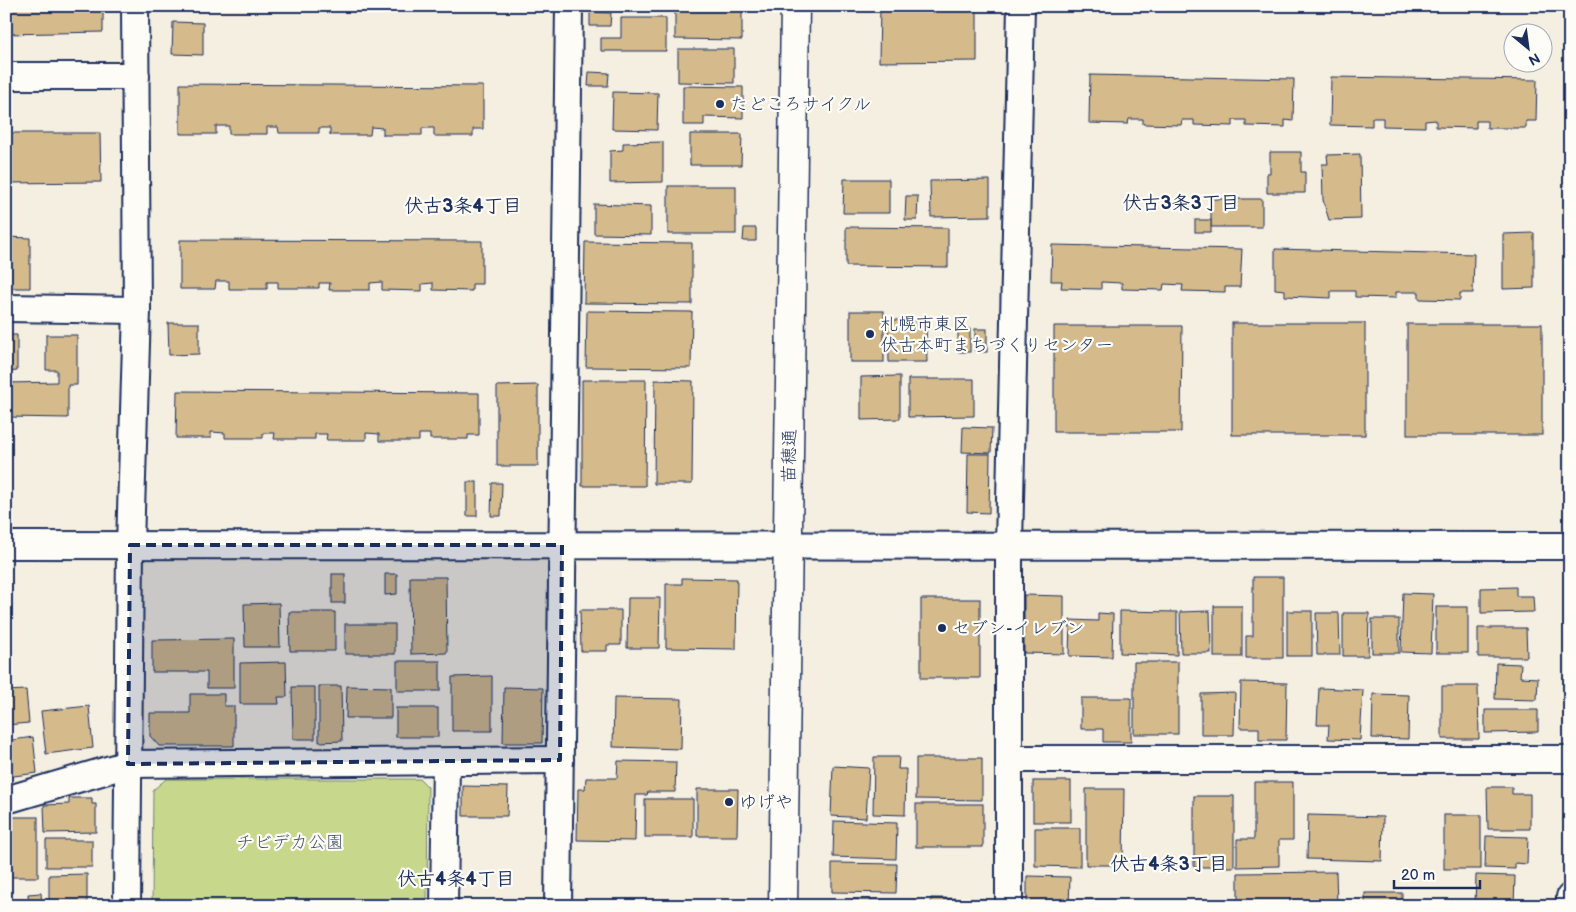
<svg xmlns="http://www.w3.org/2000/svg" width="1576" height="912" viewBox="0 0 1576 912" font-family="'Balsamiq Sans','Klee One',sans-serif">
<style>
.green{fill:#c7d78c;stroke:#718375}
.building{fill:#d5ba8b;stroke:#1b2f5e}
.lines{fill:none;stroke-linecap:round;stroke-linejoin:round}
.minor-casing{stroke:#1b2f5e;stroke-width:30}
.tertiary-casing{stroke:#1b2f5e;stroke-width:31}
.minor{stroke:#fdfcf7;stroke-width:26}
.tertiary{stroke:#fdfcf7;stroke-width:28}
.marked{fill:#1b2f5e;fill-opacity:0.2;stroke:#1b2f5e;stroke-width:4;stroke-dasharray:10 6;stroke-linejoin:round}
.poi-dot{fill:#1b2f5e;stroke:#fdfcf7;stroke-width:2}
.labels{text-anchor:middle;stroke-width:4.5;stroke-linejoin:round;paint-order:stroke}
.poi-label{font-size:18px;fill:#1b2f5e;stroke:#fdfcf7;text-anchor:start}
.street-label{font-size:18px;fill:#1b2f5e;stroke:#fdfcf7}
.park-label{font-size:18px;fill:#46596a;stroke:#fdfcf7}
.neighbourhood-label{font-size:19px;font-weight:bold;fill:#1b2f5e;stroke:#fdfcf7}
</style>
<rect width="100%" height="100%" fill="#f5efe1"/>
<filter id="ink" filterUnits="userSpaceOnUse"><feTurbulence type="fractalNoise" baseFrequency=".02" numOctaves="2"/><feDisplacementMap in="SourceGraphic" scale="10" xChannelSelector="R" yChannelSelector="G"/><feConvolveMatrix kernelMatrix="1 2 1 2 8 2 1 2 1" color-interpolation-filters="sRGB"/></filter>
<g filter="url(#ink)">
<path class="green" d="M166 779H420L428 787 427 906H152L153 790Z"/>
<g class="building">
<path d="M6 6H103V32L6 34Z"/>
<path d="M675 6H742V40L675 39Z"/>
<path d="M880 6H977V61L879 62Z"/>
<path d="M590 12 611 13 610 26H590Z"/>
<path d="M621 18H666V51H601V38H621Z"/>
<path d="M173 22 203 23V55L172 54Z"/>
<path d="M678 49H734V83L678 82Z"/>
<path d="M589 72 609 73 608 86H588Z"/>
<path d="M1090 75 1294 79 1293 121 1285 120V127L1246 126V120H1233V126L1194 125V120H1182L1181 125 1143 124V119H1129L1128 124 1089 123Z"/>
<path d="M1331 77 1537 80 1536 121H1526V128H1487V121H1476V128L1436 127V120L1425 121V127L1383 126V118H1372V126L1330 125Z"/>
<path d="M180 84 483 86V129H473V136H434V128H422V135H383V128L371 127 370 135H330V128H319V133H279L278 127H267V134H229V126H216V134H180Z"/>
<path d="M683 86 743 87V118L704 117V125H683Z"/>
<path d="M613 92 658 93 657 130 612 129Z"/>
<path d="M6 133H100L101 182 6 183Z"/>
<path d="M690 134H742L741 165H690Z"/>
<path d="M663 142V182L610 183V151L623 150V143Z"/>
<path d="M1270 152H1301V172H1305V193H1267V173H1270Z"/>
<path d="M1360 154 1361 219 1329 220 1323 200 1322 164H1328L1327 155Z"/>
<path d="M844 179H889V213H843Z"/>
<path d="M990 180V216L931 217 930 181Z"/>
<rect x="668" y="186" width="68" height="48"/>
<path d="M906 196H918L917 220H905Z"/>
<rect x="1211" y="199" width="51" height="28"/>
<path d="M594 204 651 206V235L594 234Z"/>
<rect x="1195" y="220" width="16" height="12"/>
<path d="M846 227 948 228V267L846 266Z"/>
<path d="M744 228H756V241H743Z"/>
<path d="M1534 233V288L1503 289V234Z"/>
<path d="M6 237 30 238V288H6Z"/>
<path d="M180 240 482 241V284H472V291L433 290V283L422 284V291L382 290V282L370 283V290H329L330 283H319V288H278V282H267V289H229V281H216L215 289H180Z"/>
<path d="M585 242 692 243V304L584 303Z"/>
<path d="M1052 245 1242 249 1240 287H1225V292L1182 291 1183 285 1164 284 1163 290 1122 289V283L1101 282V289L1061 288 1062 281H1051Z"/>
<path d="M1275 249 1474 254 1473 293H1460V300L1419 299V292H1396V298L1355 297V291H1331V298L1285 296V290L1275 289Z"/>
<path d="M587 311 692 312 691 368 586 367Z"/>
<rect x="850" y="311" width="34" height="51"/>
<path d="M888 320H926L927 362H889Z"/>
<path d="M168 323H199V354L169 355Z"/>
<rect x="1232" y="323" width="133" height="112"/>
<rect x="1407" y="324" width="135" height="111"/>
<path d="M1054 326H1182L1181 432H1054Z"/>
<rect x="958" y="329" width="12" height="23"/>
<rect x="975" y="329" width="12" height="23"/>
<path d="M6 335H17V371L7 372V383L57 382V370H46V335H77V385H68V418L6 417Z"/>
<path d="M900 376V419L861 420V377Z"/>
<path d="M908 379H974V416L908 417Z"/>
<path d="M582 380H646L645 486H582Z"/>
<path d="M655 380 693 381 692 484H654Z"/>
<path d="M538 385V466H497V386Z"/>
<path d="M177 391 479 393V435H468V439H430V434H419V441H379V434L366 433V440H326L327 434H315V439H274L275 433H263V438H225V433L211 432V438H176Z"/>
<path d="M963 427 992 428 991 453 962 452Z"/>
<path d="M968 454H990L989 513 967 512Z"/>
<rect x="467" y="482" width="10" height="34"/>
<path d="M492 483H502L501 516H491Z"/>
<rect x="332" y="574" width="13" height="29"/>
<path d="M385 574H397V594L385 595Z"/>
<path d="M410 577H446L447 653 411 654Z"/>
<path d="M1253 577H1283V658H1246V636H1253Z"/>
<path d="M682 578 737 579 736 649 666 648V584H682Z"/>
<path d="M1516 587V596H1533L1534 612 1481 613V588Z"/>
<path d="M1403 593 1433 594 1431 653 1401 652Z"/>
<path d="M1024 595 1064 596V654L1024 653Z"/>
<path d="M628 598H660L659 648H627Z"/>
<rect x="921" y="599" width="59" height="79"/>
<path d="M279 603 280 647H245L244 604Z"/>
<rect x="1214" y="606" width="28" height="51"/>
<rect x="1436" y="607" width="32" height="46"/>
<path d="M580 610H621V645H607V651H581Z"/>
<path d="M1120 611 1177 612V655L1120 653Z"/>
<path d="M1210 611 1211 653H1181L1180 612Z"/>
<rect x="1287" y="611" width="25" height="45"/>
<path d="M289 612H335V651H290Z"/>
<path d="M1098 613 1113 614 1112 657 1069 656 1070 620 1098 621Z"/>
<path d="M1316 613H1339L1340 655H1317Z"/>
<path d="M1343 613H1369L1368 656H1343Z"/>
<rect x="1372" y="619" width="27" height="34"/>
<rect x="345" y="624" width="50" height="30"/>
<path d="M1478 628H1526L1527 657H1478Z"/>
<path d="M234 639V688H207V672H152V640Z"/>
<rect x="397" y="661" width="43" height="30"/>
<path d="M286 662 287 697H278L279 704H240V663Z"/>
<rect x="1134" y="662" width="44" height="72"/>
<path d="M1496 663 1521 664 1520 677 1538 678 1537 700 1495 699Z"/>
<path d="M492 676V731H452V677Z"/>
<path d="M1241 682 1287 683 1286 740H1259V728H1240Z"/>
<path d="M319 686H341L342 741 319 742Z"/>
<path d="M347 686 391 687V718H346Z"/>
<path d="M1442 686H1478L1479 739H1442Z"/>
<path d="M292 687H315V739H293Z"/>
<path d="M504 687 543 688 542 743H503Z"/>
<path d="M1319 688 1363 690 1360 740 1328 739 1329 725H1317Z"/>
<path d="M26 690 29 723 6 725V691Z"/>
<path d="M1235 693 1234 735H1201V694Z"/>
<path d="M190 694H224V706H234V746H159L150 736V713H190Z"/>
<path d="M1373 694 1409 695 1408 739 1372 738Z"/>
<path d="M614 698 682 699 681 749 613 747Z"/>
<path d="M1081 698H1131V742H1103V729H1081Z"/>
<path d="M89 706 93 748 46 754 41 711Z"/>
<rect x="396" y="708" width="42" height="29"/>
<path d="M1485 710H1538V732L1485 733Z"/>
<path d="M33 737 37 773 6 777V741Z"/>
<path d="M874 757H899L898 769H906L905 815 873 814Z"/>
<path d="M916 758H982V800L916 799Z"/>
<path d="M618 761 676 762 675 792H648L647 795H636L635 841 577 840 578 789H585L586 778H617Z"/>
<path d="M833 766 869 768 866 818 831 816Z"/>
<rect x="1033" y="781" width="38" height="41"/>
<path d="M1254 782H1293V840H1279V866L1237 867V839H1254Z"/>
<path d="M463 786 508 787 507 816H463Z"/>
<path d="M1487 787H1512V794H1530V829H1488Z"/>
<path d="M697 789H738L737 836H697Z"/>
<path d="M1086 789H1124L1123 865H1086Z"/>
<rect x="1194" y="796" width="40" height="71"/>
<path d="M69 798H92V804H96V832L45 833 44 805 69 804Z"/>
<rect x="645" y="799" width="48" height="38"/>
<rect x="916" y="804" width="67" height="43"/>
<path d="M1308 815 1383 817 1382 861 1307 859Z"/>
<rect x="1444" y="815" width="37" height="54"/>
<rect x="9" y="817" width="29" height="60"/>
<path d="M834 821 897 823 896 859 833 857Z"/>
<path d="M1035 828H1080V867L1035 866Z"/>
<path d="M1486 836 1528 837 1527 864 1515 863V869L1485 868Z"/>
<rect x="46" y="840" width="46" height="27"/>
<path d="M832 863 897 864 896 893 832 892Z"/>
<path d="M1336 872 1337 906H1238V873Z"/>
<path d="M87 874V906H49V875Z"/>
<path d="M1476 875 1515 876 1514 906H1475Z"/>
<path d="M1027 876 1070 877 1069 906H1027Z"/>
<path d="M41 893 42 906H29L28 894Z"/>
<rect x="1365" y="893" width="37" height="13"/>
<path d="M931 898 985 899V906H931Z"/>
<rect x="852" y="900" width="65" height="6"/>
<rect x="1077" y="900" width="40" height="6"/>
</g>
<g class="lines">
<g class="minor-casing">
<g id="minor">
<path d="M6 76H136"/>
<path d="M6 308 137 310"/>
<path d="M6 545 1570 546"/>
<path d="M1010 759H1570"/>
<path d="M6 800 128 764 560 760"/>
<path d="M127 906 130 545 137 310 135 6"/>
<path d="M444 906 446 762"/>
<path d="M558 906 569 6"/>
<path d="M1009 906V545L1021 6"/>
<path d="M1570 906V897"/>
</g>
</g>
<g class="tertiary-casing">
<path id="tertiary" d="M783 906 795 6"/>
</g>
<use href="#minor" class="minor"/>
<use href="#tertiary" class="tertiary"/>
</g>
</g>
<path class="marked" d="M130 545H562L560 760 128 764Z"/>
<g class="poi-dot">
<circle cx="720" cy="104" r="5"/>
<circle cx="870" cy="334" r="5"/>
<circle cx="942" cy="628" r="5"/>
<circle cx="729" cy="802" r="5"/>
</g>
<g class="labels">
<g class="poi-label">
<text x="730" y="110">たどころサイクル</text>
<text x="880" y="330">札幌市東区<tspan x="880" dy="21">伏古本町まちづくりセンター</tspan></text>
<text x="952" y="634">セブン-イレブン</text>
<text x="739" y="808">ゆげや</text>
</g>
<g class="street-label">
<text transform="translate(789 456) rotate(-89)" y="6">苗穂通</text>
</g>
<g class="park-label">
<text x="290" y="848">チビデカ公園</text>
</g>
<g class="neighbourhood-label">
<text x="1181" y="209">伏古3条3丁目</text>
<text x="463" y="212">伏古3条4丁目</text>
<text x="1169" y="870">伏古4条3丁目</text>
<text x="456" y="885">伏古4条4丁目</text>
</g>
</g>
<rect width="1576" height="912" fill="none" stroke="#fdfcf7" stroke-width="25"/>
<rect x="12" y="12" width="1551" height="887" fill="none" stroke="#1b2f5e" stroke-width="2" filter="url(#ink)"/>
<g transform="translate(1528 48) rotate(151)"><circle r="24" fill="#fdfcf7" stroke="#a3aaba"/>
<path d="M0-4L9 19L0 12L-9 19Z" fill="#1b2f5e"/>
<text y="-8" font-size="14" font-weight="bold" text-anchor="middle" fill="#1b2f5e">N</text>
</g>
<path d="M1394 880v8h86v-8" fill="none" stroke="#1b2f5e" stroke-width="2.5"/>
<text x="1401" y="880" font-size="15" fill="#1b2f5e" stroke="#fdfcf7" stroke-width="4" paint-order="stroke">20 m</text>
</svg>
